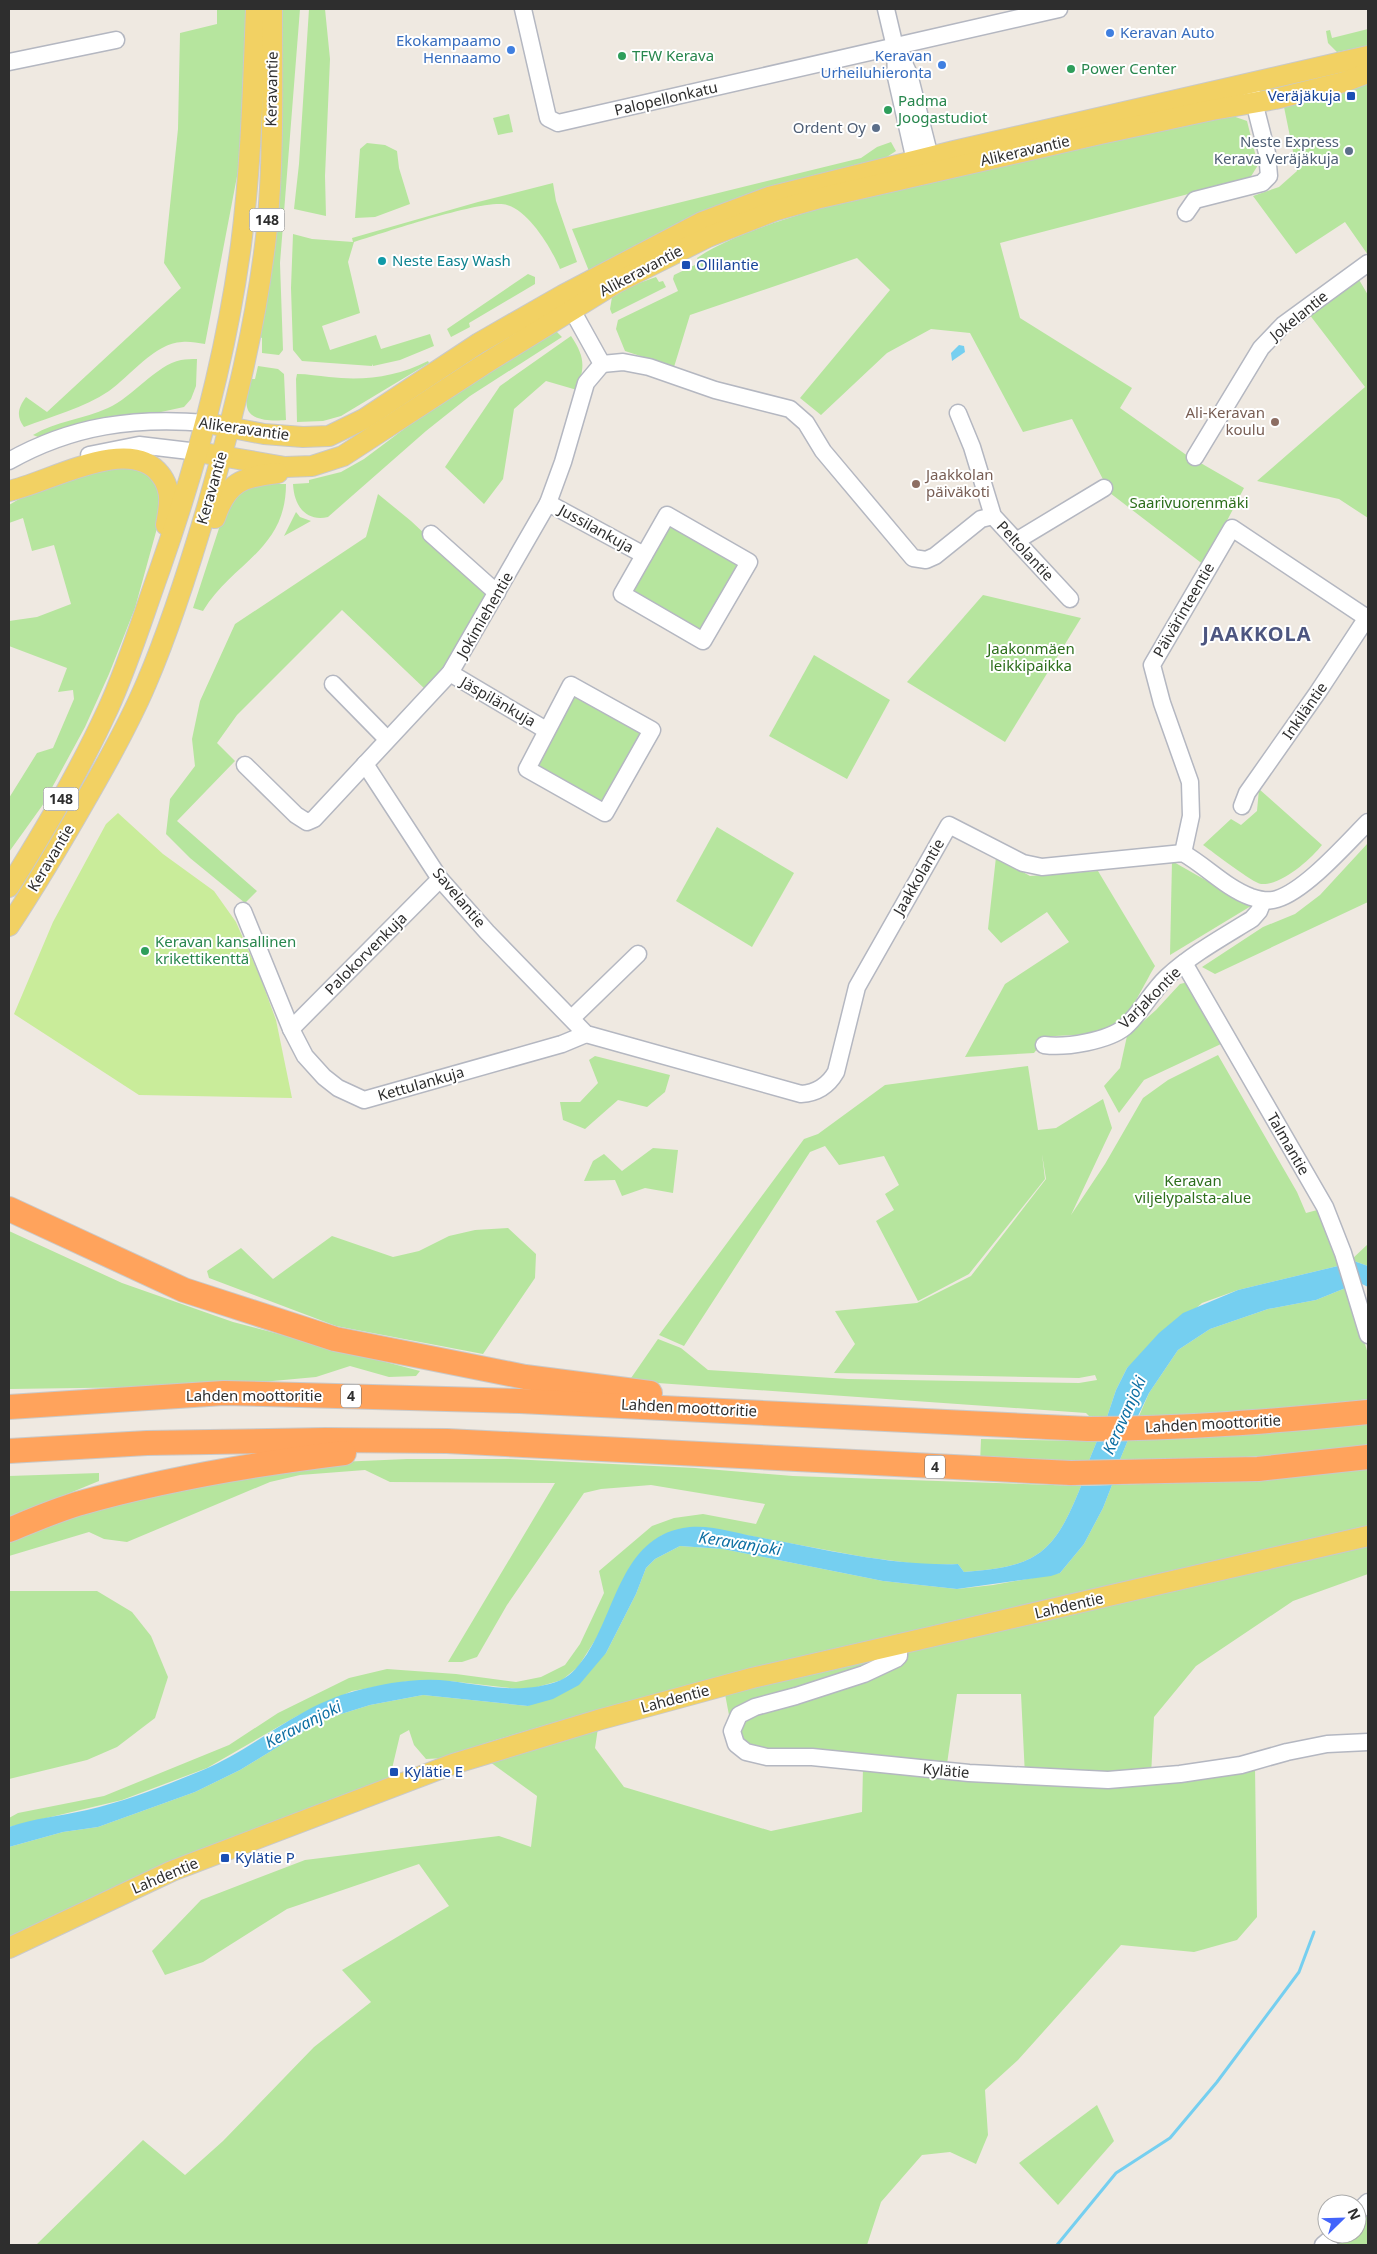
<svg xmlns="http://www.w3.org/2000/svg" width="1377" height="2254" viewBox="0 0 1377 2254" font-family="'Noto Sans',sans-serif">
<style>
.green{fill:#b6e59e}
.pitch{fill:#c9ec9a}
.water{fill:#75cff0}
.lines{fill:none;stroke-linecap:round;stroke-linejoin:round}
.stream{stroke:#75cff0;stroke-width:3}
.minor-casing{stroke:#b4b7c1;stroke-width:19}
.major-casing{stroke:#c9c9c9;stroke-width:22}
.highway-casing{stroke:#c9c9c9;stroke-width:26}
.minor{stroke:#fff;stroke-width:16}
.major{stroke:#f2d163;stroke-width:20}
.highway{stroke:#ffa35c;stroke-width:24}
.shop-dot{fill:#3f7fe0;stroke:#fff;stroke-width:2}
.leisure-dot{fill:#2e9e5b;stroke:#fff;stroke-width:2}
.transit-dot{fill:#1a4fb4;stroke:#fff;stroke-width:2}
.service-dot{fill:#5c6f8a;stroke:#fff;stroke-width:2}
.culture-dot{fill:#0f9aa8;stroke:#fff;stroke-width:2}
.education-dot{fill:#8d6e63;stroke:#fff;stroke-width:2}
.labels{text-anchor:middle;stroke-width:4;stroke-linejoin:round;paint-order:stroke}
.shield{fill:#fff;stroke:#6d6d6d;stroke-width:1}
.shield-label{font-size:14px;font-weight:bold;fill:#2e2e2e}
.shop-label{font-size:15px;fill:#366cbe;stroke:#fff;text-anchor:end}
.leisure-label{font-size:15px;fill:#27864d;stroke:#fff;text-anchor:start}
.street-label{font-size:15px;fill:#2e2e2e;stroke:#fff}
.transit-label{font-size:15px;fill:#164399;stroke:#fff;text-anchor:start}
.service-label{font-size:15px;fill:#4e5e75;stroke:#fff;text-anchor:end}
.culture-label{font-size:15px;fill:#0d838f;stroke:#fff;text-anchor:start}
.education-label{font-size:15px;fill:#785e54;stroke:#fff;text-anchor:end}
.park-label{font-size:15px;fill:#2c6e1b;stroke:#fff}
.water-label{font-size:16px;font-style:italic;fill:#0d6fa3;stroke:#fff}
.district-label{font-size:20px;font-weight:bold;letter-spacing:1px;fill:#4d5680;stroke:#fff}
</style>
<rect width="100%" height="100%" fill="#efe9e1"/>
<g class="green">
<path d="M217 9H246L239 166 205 344C197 343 189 341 182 342 155 343 130 376 109 391 84 408 52 416 24 427 16 416 18 408 26 397L47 412 181 288 164 263 178 129 180 33 217 24Z"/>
<path d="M282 9H300L280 263 283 350 279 355 262 353V338L260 337 280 138Z"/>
<path d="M309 9H325L330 59 325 176 326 216 294 209 299 164Z"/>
<path d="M1368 29V46L1337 52 1328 43 1326 31 1330 30 1332 38Z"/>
<path d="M1368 84V255L1345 222 1296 254 1253 196 1279 187 1297 171 1284 107Z"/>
<path d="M509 114 513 132 498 135 493 118Z"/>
<path d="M1227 114 1247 121 1258 165 1250 178 1000 243 1020 318 1132 388 1120 408 1185 454 1244 488 1204 565 1110 493 1072 419 1023 432 970 333 931 329 887 353 821 415 800 398 890 290 857 258 690 315 674 367 625 351 616 329 618 320 678 291 673 279 674 275 699 263 697 258C735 232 800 215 845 200Z"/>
<path d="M891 142 896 151 876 164 589 271 572 229 861 158 877 147Z"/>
<path d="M367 143 385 145 397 151 399 168 410 204 375 217 355 218 360 149Z"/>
<path d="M553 183 556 201 577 262 560 269C552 249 529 211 507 205 485 198 381 234 354 242L348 262 360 313 322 326 330 350 376 335 381 349 430 334 434 346 400 360 373 366 372 364V366L302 361 293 350 291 288 293 234 312 239 353 242 352 238 478 202Z"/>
<path d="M528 274 535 277V284L469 323 470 327 451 337 447 329Z"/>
<path d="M656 277 659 282 663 281 666 287 612 314 610 309 612 297 628 287Z"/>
<path d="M1358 278 1368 295V518L1339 499 1257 481 1365 387 1309 314Z"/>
<path d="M555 330 562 337 470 396 426 431 328 517C305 522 294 505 293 484L309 483V480L341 472 364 459 424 414Z"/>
<path d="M571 336C585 357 585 366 577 390L546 381 514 409 503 479 484 504 445 467 500 386Z"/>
<path d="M197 359 196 386 191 399 184 407 161 412 112 416 66 427 38 437 33 435C56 421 84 419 108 408 133 397 156 365 181 360 186 359 192 359 197 359Z"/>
<path d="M428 361 429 363 341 416 323 421 297 422 296 379 297 374C308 374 318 376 329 377 364 381 396 377 428 361Z"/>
<path d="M258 366 278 369 284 374 286 420C275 421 250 422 247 407 245 399 250 387 251 379H255Z"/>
<path d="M124 464 151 475 158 488 161 501 159 521 135 608 109 674 85 727 42 806 9 852V798L37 753 53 748 74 699 73 690 58 692 67 668 9 646V621L37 617 71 604 54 545 32 551 23 518 9 523V505L26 495 73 475Z"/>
<path d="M274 481 275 484H286C286 550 233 562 203 611L193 608 224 513 236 492Z"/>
<path d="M378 494 411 521 488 593 453 660 426 690 342 610 237 715 217 743 235 761 177 821 257 891 245 903 190 858 166 834 170 799 195 766 192 739 200 701 235 624 366 537Z"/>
<path d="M296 512 300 517 311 521 284 536Z"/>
<path d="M671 520 742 563 700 634 629 593Z"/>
<path d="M983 595 1081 618 1005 742 907 682Z"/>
<path d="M814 655 890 700 847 779 769 736Z"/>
<path d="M575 693 643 732 603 805 536 765Z"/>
<path d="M1259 789 1322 845C1311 859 1281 886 1261 884 1253 883 1213 852 1203 845L1231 819 1241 825 1257 811Z"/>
<path d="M717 827 794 873 752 947 676 901Z"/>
<path d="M1368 843V902L1215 974 1202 967 1263 927 1295 914 1320 895Z"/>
<path d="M996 857 1030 876 1098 871 1155 966C1147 979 1132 1010 1123 1020 1108 1035 1067 1036 1047 1036L1034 1053 965 1057 1005 984 1069 942 1047 912 1001 943 988 929Z"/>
<path d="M1172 861 1251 906 1170 955Z"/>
<path d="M1188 982 1221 1044 1144 1080 1119 1113 1104 1086 1120 1068 1127 1036 1156 1010 1180 984Z"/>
<path d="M1218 1055 1297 1192 1306 1213 1321 1209 1342 1265 1238 1290 1202 1303 1127 1368 1116 1390 1107 1417H1090L1086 1413 629 1381 658 1339 681 1348 708 1370 848 1379 1079 1383 1097 1380 1095 1375 1079 1378 834 1373 855 1344 835 1311 917 1303 971 1276 1046 1179 1042 1154 1045 1179 969 1274 918 1301 876 1221 894 1210 885 1194 899 1185 884 1156 839 1165 825 1146 810 1152 684 1346 659 1335 804 1139 818 1134 885 1085 1028 1066 1038 1130 1056 1128 1103 1099 1112 1128 1071 1215 1105 1164 1143 1098 1168 1080Z"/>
<path d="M595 1056 670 1075 665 1092 647 1107 618 1100 585 1129 563 1120 560 1102H580L598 1083 589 1060Z"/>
<path d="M653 1148 678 1150 673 1193 645 1188 622 1196 615 1180 584 1181 593 1161 604 1154 622 1171Z"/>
<path d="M508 1228 536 1254 535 1278 483 1354 336 1326 209 1278 207 1271 241 1248 273 1279 332 1236 393 1257 419 1251 449 1236 475 1230Z"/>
<path d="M9 1231 122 1283 233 1322 420 1371 416 1376 389 1377 350 1366 316 1377 221 1386 9 1389Z"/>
<path d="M1368 1244V1266L1351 1260Z"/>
<path d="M1348 1287 1368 1354V1399L1255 1414 1139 1416 1149 1393 1178 1350 1210 1329 1268 1309 1316 1300Z"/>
<path d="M1368 1420V1446C1286 1457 1202 1460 1119 1462L1128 1440 1212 1435Z"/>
<path d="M981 1439 1086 1441H1097L1088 1463 980 1464Z"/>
<path d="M407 1459H510L695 1468 793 1476 1081 1486C1054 1554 1037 1567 964 1572L958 1564 925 1565 864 1557 713 1529 662 1535 578 1667 562 1680 527 1690 449 1681H409L352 1691 297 1716 207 1768 122 1800 9 1827V1818L18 1813 104 1796 229 1745 278 1713 349 1678 387 1669 456 1674 516 1682 541 1677 565 1665 580 1644 604 1593 599 1571 652 1526 674 1518 703 1514 756 1524 765 1504 651 1485 601 1489 584 1493 507 1605 477 1657 462 1662H448L555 1483 390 1482 365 1470 300 1475 270 1482 127 1542 104 1539 89 1532 9 1556V1538L177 1484 316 1463Z"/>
<path d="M1368 1468V1526L586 1713 489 1742 446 1758 426 1759 414 1745 409 1730 400 1735 390 1777 9 1938V1847L63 1832 98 1827 195 1792 240 1770 322 1720 370 1705 423 1695 528 1706 606 1653 636 1594 646 1568 655 1559 680 1546 723 1549 883 1581 957 1589 993 1585 1060 1573 1084 1544 1103 1508 1112 1485 1201 1482Z"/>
<path d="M99 1473V1481L9 1518V1476Z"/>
<path d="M1368 1541V1574L1293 1601 1196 1666 1154 1717 1151 1776H1025L1021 1694H957L946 1771 746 1752 732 1731 725 1694Z"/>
<path d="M9 1591H97L132 1612 151 1636 168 1677 155 1718 117 1747 87 1760 9 1779Z"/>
<path d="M598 1728 595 1748 624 1787 771 1831 862 1812 863 1767 962 1778 1255 1766 1257 1917 1237 1940 1194 1952 1121 1945 1018 2060 985 2090 988 2135 976 2164 950 2152 922 2155 881 2202 867 2245H36L143 2140 185 2175 223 2141 314 2047 371 2002 342 1970 449 1906 419 1864 287 1909 203 1962 165 1975 152 1951 201 1900 305 1860 499 1836 531 1847 537 1796 490 1762Z"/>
<path d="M1097 2105 1114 2141 1058 2205 1019 2163Z"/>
<path d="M1368 2210V2245H1335L1345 2234H1357V2222Z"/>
</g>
<path class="pitch" d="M118 813 163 854 214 891 236 922 261 979 276 1020 292 1098 139 1095 14 1014 53 922 106 824Z"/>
<g class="water">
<path d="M959 345 964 346 965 352 952 361 951 353Z"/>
<path d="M1351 1260 1368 1266V1287L1358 1282Z"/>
<path d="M1342 1265 1348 1287 1316 1300 1268 1309 1210 1329 1178 1350 1149 1393 1138 1416 1107 1417 1116 1390 1127 1368 1159 1333 1183 1313 1238 1290Z"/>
<path d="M1128 1440 1119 1462 1088 1463 1097 1441Z"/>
<path d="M1112 1485 1103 1508 1084 1544 1060 1573 1051 1576 957 1589 883 1581 723 1549 680 1546 655 1559 646 1568 636 1594 606 1653 579 1685 553 1699 528 1706 423 1695 370 1705 322 1720 240 1770 195 1792 98 1827 63 1832 9 1847V1827C34 1818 61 1816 87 1810 127 1801 166 1785 203 1770 256 1748 299 1705 355 1691 385 1683 419 1677 450 1681 489 1686 523 1695 561 1680 572 1675 580 1664 587 1654 616 1610 622 1539 683 1528 708 1523 738 1534 763 1538 827 1550 893 1566 958 1564L964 1572C1037 1567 1054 1554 1081 1486Z"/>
</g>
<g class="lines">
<path class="stream" d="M1057 2245 1116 2173 1170 2138 1217 2082 1299 1972 1314 1932"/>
<g class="minor-casing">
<g id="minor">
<path d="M523 9 548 118 558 123 1059 9"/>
<path d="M886 9 895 47 896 77 915 161 922 171"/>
<path d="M899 53 909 74 930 157 926 168"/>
<path d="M9 62 116 40"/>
<path d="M1186 213 1195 200 1262 183 1269 176 1267 153 1251 90"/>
<path d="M602 364 623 362 649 367 715 390 790 409 806 423 823 451 913 558 926 560 935 556 981 519 993 516"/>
<path d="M958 413 972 447 993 516 1070 599"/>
<path d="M89 455 139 445 198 452"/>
<path d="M1195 457 1261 348 1283 325 1368 263"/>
<path d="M9 461C73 425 135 417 207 423"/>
<path d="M548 503 644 555"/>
<path d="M667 515 749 562 703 641 622 594Z"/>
<path d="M431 534 497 593"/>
<path d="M1016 541 1104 488"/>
<path d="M450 673 546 730"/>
<path d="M333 684 387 739"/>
<path d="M571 685 652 730 605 813 527 769Z"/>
<path d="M365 764 440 879 487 932 586 1034 801 1094C817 1093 828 1086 836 1072L857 987 949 825 1023 863 1042 867 1183 853C1206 866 1226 888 1251 897 1260 900 1268 902 1277 899 1306 890 1346 844 1368 822"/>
<path d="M245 765 296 815 307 822 314 819 450 673 548 503 563 462 586 383 602 364 567 301"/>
<path d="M1242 806 1247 793 1318 692 1368 616"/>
<path d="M1183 853 1191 816 1190 782 1162 703 1152 665 1232 528 1367 618"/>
<path d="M243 911 291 1029 305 1056 324 1077 338 1088 364 1100 562 1044 586 1034"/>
<path d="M1184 963 1325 1207 1343 1253 1368 1335"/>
<path d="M572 1018 638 954"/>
<path d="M291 1029 440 879"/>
<path d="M1044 1045C1066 1048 1108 1041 1125 1027 1141 1013 1151 992 1167 977 1192 954 1223 937 1252 919L1259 911 1263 901"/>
<path d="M899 1646V1656L896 1659 864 1674 796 1696 755 1707 739 1715 732 1731 736 1744 746 1752 767 1757H812L969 1773 1108 1780 1180 1774 1241 1765 1287 1752 1327 1744 1368 1742"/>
<path d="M1357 2213 1368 2202"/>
<path d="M1323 2245 1336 2234"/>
</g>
</g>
<g class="major-casing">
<g id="major">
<path d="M207 423 264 434 303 437 329 436 364 419 479 343 563 295 702 222 769 197 954 151 1368 56"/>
<path d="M198 452 285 467 312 466 343 456 483 365 616 283 708 237 774 211 820 198 1100 134 1212 110 1275 99 1344 82 1368 73"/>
<path d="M9 491C48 483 129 434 160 474 166 481 170 493 169 502 169 510 167 518 166 525"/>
<path d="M215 518C227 482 242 477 278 473"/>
<path d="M9 887C45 830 80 770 108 709 129 663 143 616 160 569 197 464 226 356 241 245 251 167 253 87 256 9"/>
<path d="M9 926C36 885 61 843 85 801 107 763 129 724 146 684 171 626 190 565 208 504 234 414 257 322 267 228 274 156 272 82 272 9"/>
<path d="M9 1948 172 1871 453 1764 598 1720 752 1678 1368 1536"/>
</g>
</g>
<g class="highway-casing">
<g id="highway">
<path d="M9 1209 184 1290 335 1339 525 1377 650 1393"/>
<path d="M9 1407 224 1393 520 1401 1088 1429C1182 1429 1275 1421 1368 1412"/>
<path d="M9 1451 147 1443 325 1440 447 1441 1071 1473 1258 1469 1368 1457"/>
<path d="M9 1530C31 1521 54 1511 77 1504 164 1479 254 1464 344 1453"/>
</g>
</g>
<use href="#minor" class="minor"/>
<use href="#major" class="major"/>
<use href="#highway" class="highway"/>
</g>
<g class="shop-dot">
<circle cx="1110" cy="33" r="5"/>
<circle cx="511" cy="50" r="5"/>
<circle cx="942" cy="65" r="5"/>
</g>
<g class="leisure-dot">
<circle cx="622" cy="56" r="5"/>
<circle cx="1071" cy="69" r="5"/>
<circle cx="888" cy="110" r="5"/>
<circle cx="145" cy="951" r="5"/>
</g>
<g class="transit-dot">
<rect x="1346" y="91" width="10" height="10" rx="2.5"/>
<rect x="681" y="260" width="10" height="10" rx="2.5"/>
<rect x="389" y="1767" width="10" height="10" rx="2.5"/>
<rect x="220" y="1853" width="10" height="10" rx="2.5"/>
</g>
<g class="service-dot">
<circle cx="876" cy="128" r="5"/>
<circle cx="1349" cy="151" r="5"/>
</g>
<circle class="culture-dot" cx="382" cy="261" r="5"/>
<g class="education-dot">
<circle cx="1275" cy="422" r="5"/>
<circle cx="916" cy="484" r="5"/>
</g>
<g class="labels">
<g class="shield">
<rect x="249.5" y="208.5" width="35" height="23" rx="4"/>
<rect x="43.5" y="787.5" width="35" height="23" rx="4"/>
<rect x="341" y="1384.5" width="20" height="23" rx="4"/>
<rect x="925" y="1455.5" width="20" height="23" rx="4"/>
</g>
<g class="shield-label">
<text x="267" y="225">148</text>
<text x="61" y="804">148</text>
<text x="351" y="1401">4</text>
<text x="935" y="1472">4</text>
</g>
<g class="shop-label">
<text x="1120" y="38" text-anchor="start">Keravan Auto</text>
<text x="501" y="46">Ekokampaamo<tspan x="501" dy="17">Hennaamo</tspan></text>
<text x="932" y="61">Keravan<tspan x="932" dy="17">Urheiluhieronta</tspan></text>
</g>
<g class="leisure-label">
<text x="632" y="61">TFW Kerava</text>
<text x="1081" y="74">Power Center</text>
<text x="898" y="106">Padma<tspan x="898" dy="17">Joogastudiot</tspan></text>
<text x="155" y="947">Keravan kansallinen<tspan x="155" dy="17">krikettikenttä</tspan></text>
</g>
<g class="street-label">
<text transform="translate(272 89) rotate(-89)" y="5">Keravantie</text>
<text transform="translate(666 99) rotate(-13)" y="5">Palopellonkatu</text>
<text transform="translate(1025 151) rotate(-13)" y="5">Alikeravantie</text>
<text transform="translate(641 271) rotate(-28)" y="5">Alikeravantie</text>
<text transform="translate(1299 316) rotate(-39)" y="5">Jokelantie</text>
<text transform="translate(244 429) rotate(8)" y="5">Alikeravantie</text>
<text transform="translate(212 488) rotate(-74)" y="5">Keravantie</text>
<text transform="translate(596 529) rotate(29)" y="5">Jussilankuja</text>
<text transform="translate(1025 551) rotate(47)" y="5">Peltolantie</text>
<text transform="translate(1184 610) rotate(-60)" y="5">Päivärinteentie</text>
<text transform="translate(485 615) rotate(-60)" y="5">Jokimiehentie</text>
<text transform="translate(498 702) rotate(30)" y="5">Jäspilänkuja</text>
<text transform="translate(1305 711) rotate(-55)" y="5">Inkiläntie</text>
<text transform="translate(51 858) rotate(-59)" y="5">Keravantie</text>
<text transform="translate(919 877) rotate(-60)" y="5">Jaakkolantie</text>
<text transform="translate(459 898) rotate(50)" y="5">Savelantie</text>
<text transform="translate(366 954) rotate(-45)" y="5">Palokorvenkuja</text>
<text transform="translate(1150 998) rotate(-45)" y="5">Varjakontie</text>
<text transform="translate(421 1084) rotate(-16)" y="5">Kettulankuja</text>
<text transform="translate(1288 1144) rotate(60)" y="5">Talmantie</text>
<text x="254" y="1401">Lahden moottoritie</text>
<text transform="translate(689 1408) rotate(3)" y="5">Lahden moottoritie</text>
<text transform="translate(1213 1424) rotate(-3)" y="5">Lahden moottoritie</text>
<text transform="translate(1069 1606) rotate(-13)" y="5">Lahdentie</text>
<text transform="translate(675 1699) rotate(-15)" y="5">Lahdentie</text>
<text transform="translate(946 1771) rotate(5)" y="5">Kylätie</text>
<text transform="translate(165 1876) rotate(-23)" y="5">Lahdentie</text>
</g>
<g class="transit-label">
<text x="1341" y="101" text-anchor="end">Veräjäkuja</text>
<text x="696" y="270">Ollilantie</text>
<text x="404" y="1777">Kylätie E</text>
<text x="235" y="1863">Kylätie P</text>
</g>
<g class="service-label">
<text x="866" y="133">Ordent Oy</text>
<text x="1339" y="147">Neste Express<tspan x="1339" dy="17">Kerava Veräjäkuja</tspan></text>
</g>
<g class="culture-label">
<text x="392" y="266">Neste Easy Wash</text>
</g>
<g class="education-label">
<text x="1265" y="418">Ali-Keravan<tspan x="1265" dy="17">koulu</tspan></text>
<text x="926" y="480" text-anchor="start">Jaakkolan<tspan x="926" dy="17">päiväkoti</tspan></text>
</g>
<g class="park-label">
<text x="1189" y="508">Saarivuorenmäki</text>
<text x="1031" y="654">Jaakonmäen<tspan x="1031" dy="17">leikkipaikka</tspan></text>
<text x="1193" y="1186">Keravan<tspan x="1193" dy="17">viljelypalsta-alue</tspan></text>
</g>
<g class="water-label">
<text transform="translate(1124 1415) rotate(-66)" y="6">Keravanjoki</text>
<text transform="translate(740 1543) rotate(9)" y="6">Keravanjoki</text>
<text transform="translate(303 1724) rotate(-27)" y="6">Keravanjoki</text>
</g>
<g class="district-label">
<text x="1257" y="641">JAAKKOLA</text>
</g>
</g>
<rect width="1377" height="2254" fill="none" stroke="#2e2e2e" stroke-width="20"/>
<g transform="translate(1342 2219) rotate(67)"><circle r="24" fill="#ffffff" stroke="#ababab"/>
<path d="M0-4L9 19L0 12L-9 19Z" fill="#4264fb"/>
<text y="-8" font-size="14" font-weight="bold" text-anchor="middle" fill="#2e2e2e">N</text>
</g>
</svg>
